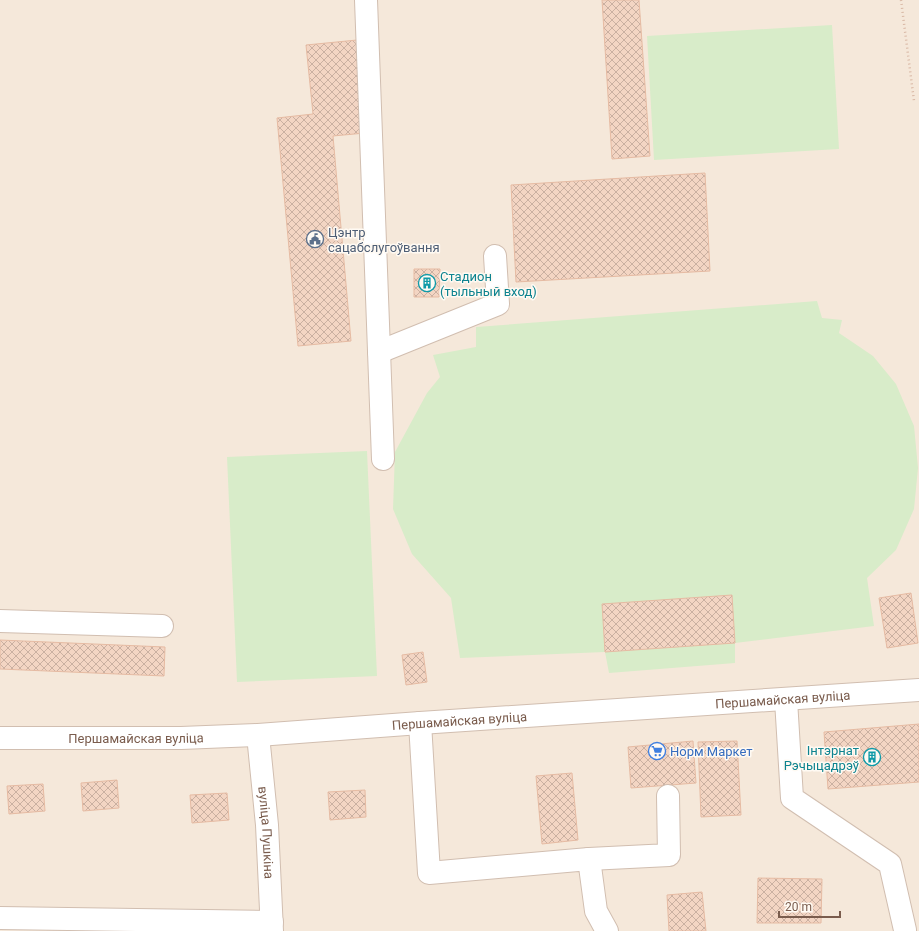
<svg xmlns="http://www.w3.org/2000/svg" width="919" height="931" viewBox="0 0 919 931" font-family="Roboto,sans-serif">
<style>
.residential{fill:#f5e8da}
.grass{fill:#d8ecc9}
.building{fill:url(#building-cross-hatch);stroke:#e6bba3}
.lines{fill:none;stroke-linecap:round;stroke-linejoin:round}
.minor-casing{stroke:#d1beb0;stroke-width:24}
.path{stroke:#d9b8a5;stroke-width:2.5;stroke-dasharray:1 3;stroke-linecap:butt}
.minor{stroke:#fff;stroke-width:22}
.labels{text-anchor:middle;stroke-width:3;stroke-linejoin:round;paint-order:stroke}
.service-label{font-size:13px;fill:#4e5e75;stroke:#fffaf3;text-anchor:start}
.culture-label{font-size:13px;fill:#0d838f;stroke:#fffaf3;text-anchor:start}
.street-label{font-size:13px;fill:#7a5c4d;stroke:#fffaf3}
.shop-label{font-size:13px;fill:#366cbe;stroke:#fffaf3;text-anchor:start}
</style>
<defs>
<pattern id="building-cross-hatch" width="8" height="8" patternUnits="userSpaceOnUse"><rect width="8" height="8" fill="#f3d5c3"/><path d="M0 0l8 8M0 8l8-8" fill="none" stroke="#cab0a1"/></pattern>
</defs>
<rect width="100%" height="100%" fill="#fdf6ec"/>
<rect class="residential" x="0" y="0" width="919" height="931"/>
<g class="grass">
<path d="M832 25 839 149 654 160 647 36Z"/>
<path d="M817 301 822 318 842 320 839 333 873 356 896 384 914 426 918 468 914 509 896 550 867 578 874 626 735 643V663L609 673 605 652 460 658 451 598 412 554 393 509 395 452 427 393 440 377 433 355 476 347V327Z"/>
<path d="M367 451 377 676 237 682 227 457Z"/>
</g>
<g class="building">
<path d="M602 0H639L650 156 612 159Z"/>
<path d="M357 40 365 133 333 136 351 341 298 346 277 118 313 114 306 45Z"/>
<path d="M705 173 710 271 516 282 511 185Z"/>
<path d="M414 269H440L439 297H414Z"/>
<path d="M911 593 918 643 887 648 879 598Z"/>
<path d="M732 595 735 643 605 652 602 604Z"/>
<path d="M0 640 165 647 164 676 0 669Z"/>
<path d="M423 652 427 682 406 685 402 655Z"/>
<path d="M919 724V782L828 789 824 732Z"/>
<path d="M693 741 696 783 631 788 628 747Z"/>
<path d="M737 741 741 815 701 817 698 742Z"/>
<path d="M572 773 578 840 542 844 536 776Z"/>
<path d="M117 780 119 808 83 811 81 783Z"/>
<path d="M43 784 45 811 9 814 7 786Z"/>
<path d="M365 790 366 817 330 820 328 792Z"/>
<path d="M227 793 229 820 192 823 190 795Z"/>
<path d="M758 878 822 879 821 923H757Z"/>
<path d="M702 892 706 931H669L667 895Z"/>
</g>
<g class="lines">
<g class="minor-casing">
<g id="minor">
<path d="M366 0 383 459"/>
<path d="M379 352 498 304 495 256"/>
<path d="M0 621 162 626"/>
<path d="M786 700 792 798 890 864 905 930"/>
<path d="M420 723 429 873 589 859 596 911 607 931"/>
<path id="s1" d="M258 735 267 825 272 931"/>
<path id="s2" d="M0 738H181L258 735 420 723 919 690"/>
<path d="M589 859 669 855 668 796"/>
<path d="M0 918 272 922"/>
</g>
</g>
<path class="path" d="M901 0 914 101"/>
<use href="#minor" class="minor"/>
</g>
<defs>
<g id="civic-ring" transform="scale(0.9)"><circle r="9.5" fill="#fffaf3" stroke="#5c6f8a" stroke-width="1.5"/><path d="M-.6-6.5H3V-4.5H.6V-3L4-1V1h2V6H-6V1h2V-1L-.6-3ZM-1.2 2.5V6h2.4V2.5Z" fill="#5c6f8a"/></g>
<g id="building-ring" transform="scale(0.9)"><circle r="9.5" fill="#fffaf3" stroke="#0f9aa8" stroke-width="1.5"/><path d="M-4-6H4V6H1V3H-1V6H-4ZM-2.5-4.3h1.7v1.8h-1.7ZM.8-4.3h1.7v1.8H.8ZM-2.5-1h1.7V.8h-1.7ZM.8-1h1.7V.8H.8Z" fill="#0f9aa8"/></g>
<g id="supermarket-ring" transform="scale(0.9)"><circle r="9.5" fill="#fffaf3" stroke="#3f7fe0" stroke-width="1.5"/><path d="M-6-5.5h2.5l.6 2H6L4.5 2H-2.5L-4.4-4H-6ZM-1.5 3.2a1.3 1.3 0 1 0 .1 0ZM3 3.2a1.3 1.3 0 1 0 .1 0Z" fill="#3f7fe0"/></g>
</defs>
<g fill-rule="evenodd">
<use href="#civic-ring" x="315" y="239"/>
<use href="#building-ring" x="427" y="283"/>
<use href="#supermarket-ring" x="657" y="751"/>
<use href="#building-ring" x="872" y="757"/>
</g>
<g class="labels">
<g class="service-label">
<text x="328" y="237">Цэнтр<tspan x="328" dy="15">сацабслугоўвання</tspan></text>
</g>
<g class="culture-label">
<text x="440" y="281">Стадион<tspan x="440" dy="15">(тыльный вход)</tspan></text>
<text x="859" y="755" text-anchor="end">Інтэрнат<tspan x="859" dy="15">Рэчыцадрэў</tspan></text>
</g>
<g class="street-label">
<text dy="5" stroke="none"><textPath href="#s2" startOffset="784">Першамайская вуліца</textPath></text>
<text dy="5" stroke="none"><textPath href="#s2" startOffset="460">Першамайская вуліца</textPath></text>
<text dy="5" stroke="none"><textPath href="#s2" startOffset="136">Першамайская вуліца</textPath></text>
<text dy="5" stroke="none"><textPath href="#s1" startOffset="98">вуліца Пушкіна</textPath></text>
</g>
<g class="shop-label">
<text x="670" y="756">Норм Маркет</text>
</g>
</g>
<path d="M779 911v6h61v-6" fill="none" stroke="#7a5c4d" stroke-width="2"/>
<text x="785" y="911" font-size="12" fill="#7a5c4d" stroke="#fffaf3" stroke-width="3" paint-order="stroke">20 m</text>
</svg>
